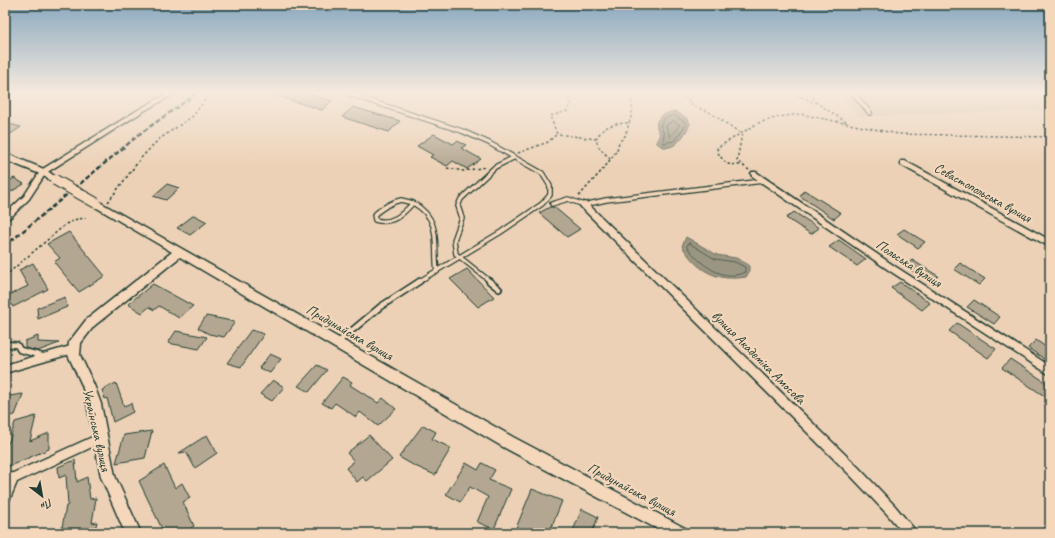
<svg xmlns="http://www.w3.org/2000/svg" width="1055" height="538" viewBox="0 0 1055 538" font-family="Caveat,sans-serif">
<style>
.built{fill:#dbc4ab}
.water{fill:#9b9682;stroke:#697263}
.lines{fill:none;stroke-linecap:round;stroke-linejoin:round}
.shore{stroke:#516153;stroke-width:1}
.building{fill:#b3a791;stroke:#1f3d34}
.lane-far1-casing{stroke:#1f3d34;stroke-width:6}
.lane-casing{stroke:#1f3d34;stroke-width:8}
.street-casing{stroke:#1f3d34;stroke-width:3}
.secondary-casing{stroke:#1f3d34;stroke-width:3}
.path{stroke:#1f3d34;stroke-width:1.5;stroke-dasharray:2.5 2.5;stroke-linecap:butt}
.lane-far1{stroke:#f5d7bb;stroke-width:3.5}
.lane{stroke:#f5d7bb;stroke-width:4.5}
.street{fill:#f5d7bb;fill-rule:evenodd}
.secondary{fill:#f5d7bb;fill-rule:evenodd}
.rail{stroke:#1f3d34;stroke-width:2.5;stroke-dasharray:5 2.5;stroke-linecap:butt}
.secondary-bridge-casing{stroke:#1f3d34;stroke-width:12;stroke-linecap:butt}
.secondary-bridge{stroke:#f5d7bb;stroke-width:10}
.labels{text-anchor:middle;stroke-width:4;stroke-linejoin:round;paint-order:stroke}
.street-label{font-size:14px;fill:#1f3d34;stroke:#f5d7bb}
</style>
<rect width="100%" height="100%" fill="#ecd1b6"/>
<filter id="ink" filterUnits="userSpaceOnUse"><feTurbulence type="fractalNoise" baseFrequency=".025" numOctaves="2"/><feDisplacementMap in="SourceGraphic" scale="8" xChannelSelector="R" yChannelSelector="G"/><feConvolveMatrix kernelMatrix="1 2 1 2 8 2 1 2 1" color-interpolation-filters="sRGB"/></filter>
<g filter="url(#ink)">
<path class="built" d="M838 93H1050V110L859 117Z"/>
<g class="water">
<path d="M675 111 688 119 690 124C684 137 671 157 656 142L660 134C651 120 661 114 675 111Z"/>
<path d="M686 237 717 255 736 258 749 265V272L746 277C717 282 697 271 682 246Z"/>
</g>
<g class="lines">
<g class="shore">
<path d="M674 115 685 122 686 125 674 141 663 143 664 134 660 125 664 119Z"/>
<path d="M673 121 680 125 670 137 666 126Z"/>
<path d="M689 243 715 259 735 262 745 267V272C723 283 700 264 687 247Z"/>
</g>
</g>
<g class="building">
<path d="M275 93H307L332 101 322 110 274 95Z"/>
<path d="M353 107 400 121 389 132 342 117Z"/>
<path d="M5 123 21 127 5 138Z"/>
<path d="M434 134 453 144 457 141 466 145 461 148 481 159 467 169 453 161 447 166 430 157 433 155 417 146Z"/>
<path d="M14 178 24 184 9 193 5 191V184Z"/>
<path d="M167 184 179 188 166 200 153 196Z"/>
<path d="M804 190 841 213 834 219 800 196Z"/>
<path d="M550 207H554L580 229 567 237 539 213Z"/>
<path d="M794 212 819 228 811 234 786 218Z"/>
<path d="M194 215 207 222 190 235 177 228Z"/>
<path d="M904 229 925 242 918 248 897 234Z"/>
<path d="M69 232 105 276 79 292 54 262 60 258 47 244Z"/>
<path d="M839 240 866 259 857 266 829 247Z"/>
<path d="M912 260 938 276 930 283 905 266Z"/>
<path d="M33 263 48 289 13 307 7 296 28 286 19 270Z"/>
<path d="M960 263 985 279 979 285 954 269Z"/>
<path d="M467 269 494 297 478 307 450 279Z"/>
<path d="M900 282 930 303 922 310 891 288Z"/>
<path d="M153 284 193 306 179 318 159 306 154 310 149 307 142 313 128 304Z"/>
<path d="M65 297 67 307 38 319 37 308Z"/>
<path d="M974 300 1000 317 994 324 967 307Z"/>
<path d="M206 316 222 319 235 322 224 337 209 334 198 328Z"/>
<path d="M957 323 996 349 988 358 949 331Z"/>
<path d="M251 330 264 334 241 367 227 363Z"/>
<path d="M176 331 207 337 199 349 168 343Z"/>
<path d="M38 336V342L59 343 38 351 25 348V341Z"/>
<path d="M1036 340 1050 350V363L1028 348Z"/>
<path d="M270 354 281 359 270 373 259 368Z"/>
<path d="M1010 359 1050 385V392L1046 397 1002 368Z"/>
<path d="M317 365 327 370 309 392 298 386Z"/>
<path d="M343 377 352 382 350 385 378 403 383 398 396 409 378 426 360 412 356 417 335 403 331 408 322 403Z"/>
<path d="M273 380 284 387 272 401 260 394Z"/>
<path d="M116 383 124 406 131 403 133 412 113 422 107 398 105 399 102 390Z"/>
<path d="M23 394 15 415 5 417V407L9 396Z"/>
<path d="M36 416 30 441 49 433V449L5 468V444L9 442 15 422Z"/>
<path d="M423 425 436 432 432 439 451 448 435 475 413 465 399 457Z"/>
<path d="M152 431 145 458 116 463 124 435Z"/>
<path d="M207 435 217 453 195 468 186 452 179 453Z"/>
<path d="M369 435 392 460 367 481 363 477 357 482 346 468 354 461 347 453Z"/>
<path d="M75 460 77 482 87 477 90 499 96 498 92 523 97 522 94 533H61L66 506 68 505 66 475 59 478 58 467Z"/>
<path d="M466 463 478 470 482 463 495 470 489 480 511 489 494 529 477 522 488 497 470 487 460 502 446 494Z"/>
<path d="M164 465 175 488 182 483 190 498 183 502 194 526 184 533H164L139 481Z"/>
<path d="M532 489 562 501 549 533H514Z"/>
<path d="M582 509 598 517 592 533H572Z"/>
</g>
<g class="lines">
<g class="lane-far1-casing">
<g id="lane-far1">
<path d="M346 93 462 131 489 143 542 173 550 186V195L542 204 501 232 418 282"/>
<path d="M853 93 870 113"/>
<path d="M401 200 413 203C402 215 392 225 375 220L374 215C382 208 391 202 401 200Z"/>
<path d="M413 203C443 220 433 244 437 272"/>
<path d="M552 204 568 199 584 205 606 200 763 181"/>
<path d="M491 282 456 254 454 240 462 218 458 206 461 199 495 167 513 158"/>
</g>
</g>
<g class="lane-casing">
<g id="lane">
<path d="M489 281 499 289"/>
<path d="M337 343 380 307 420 281"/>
<path d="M5 344 17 345 20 350 42 356"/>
</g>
</g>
<g class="street-casing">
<g id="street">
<path d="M168 93H176L142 112 46 173 29 199 13 215 5 221V214L24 196 41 170 138 110Z"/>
<path d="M901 161H905L1050 240V247L901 165Z"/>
<path d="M752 172H756L896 267 1050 366V375L890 271 752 176 751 174Z"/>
<path d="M584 202 587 203 859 468 895 506 914 529 916 533H903L887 514 851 476 581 207 580 205Z"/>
<path d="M74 345 77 346 78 349 77 352 5 373V365Z"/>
<path d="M101 433 105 435 106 438 105 441 17 482 9 501 5 502V474L13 473Z"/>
</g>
</g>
<g class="secondary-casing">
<g id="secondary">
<path d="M5 153 46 170 60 180 55 183 40 174 5 160Z"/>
<path d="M96 200 513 437 685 528 688 533H665L503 447 180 257 94 326 81 343 80 355 94 385 101 404 115 476 141 533H125L101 477 87 404 82 385 68 355 69 342 86 320 172 252 92 205 91 203 92 201Z"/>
</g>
</g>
<g class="path">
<path d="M568 93 567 96 571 103 568 111 550 116 557 134 596 139"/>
<path d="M680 93 694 106 709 112 742 134 737 161 749 170"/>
<path d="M792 93 816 103"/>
<path d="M810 93 817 103 846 122"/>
<path d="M518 153 548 142 557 134"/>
<path d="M610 159 598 146 596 139C603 126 614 123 628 123"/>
<path d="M740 165 727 164 719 155 717 148 758 123 779 117 800 114 898 134 1050 137"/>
<path d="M447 168 463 171 486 167"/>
<path d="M579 196 605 167 617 150 619 142 625 136 632 114V93"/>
<path d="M108 202 141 158 158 140 193 116 210 93"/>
<path d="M5 276 66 224 77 219 86 218"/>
</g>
<use href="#lane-far1" class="lane-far1"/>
<use href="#lane" class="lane"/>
<use href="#street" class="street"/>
<use href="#secondary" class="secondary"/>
<path class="rail" d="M5 246 141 133 197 93"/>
<g class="secondary-bridge-casing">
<path id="secondary-bridge" d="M55 180 96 203"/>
</g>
<use href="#secondary-bridge" class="secondary-bridge"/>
</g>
</g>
<linearGradient id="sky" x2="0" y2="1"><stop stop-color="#89a8bf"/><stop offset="0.55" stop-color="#f6eade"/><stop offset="1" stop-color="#f6eade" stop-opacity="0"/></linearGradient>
<rect width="1055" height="168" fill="url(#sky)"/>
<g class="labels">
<g class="street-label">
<text transform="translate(983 192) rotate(29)" y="5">Севастопольська вулиця</text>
<text transform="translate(909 263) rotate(33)" y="5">Польська вулиця</text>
<text transform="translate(350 332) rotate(30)" y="5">Придунайська вулиця</text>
<text transform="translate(759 357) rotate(45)" y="5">вулиця Академіка Амосова</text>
<text transform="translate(97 430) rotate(77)" y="5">Українська вулиця</text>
<text transform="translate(632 489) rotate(28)" y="5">Придунайська вулиця</text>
</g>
</g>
<rect width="1055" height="538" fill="none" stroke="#f5d7bb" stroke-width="20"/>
<rect x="10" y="10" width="1035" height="518" fill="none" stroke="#1f3d34" stroke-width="1.5" filter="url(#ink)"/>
<g transform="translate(42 496) rotate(149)" stroke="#f5d7bb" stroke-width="3" paint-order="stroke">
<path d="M0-3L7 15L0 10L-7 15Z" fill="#1f3d34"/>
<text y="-6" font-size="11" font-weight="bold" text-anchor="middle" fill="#1f3d34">Пн</text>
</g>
</svg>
